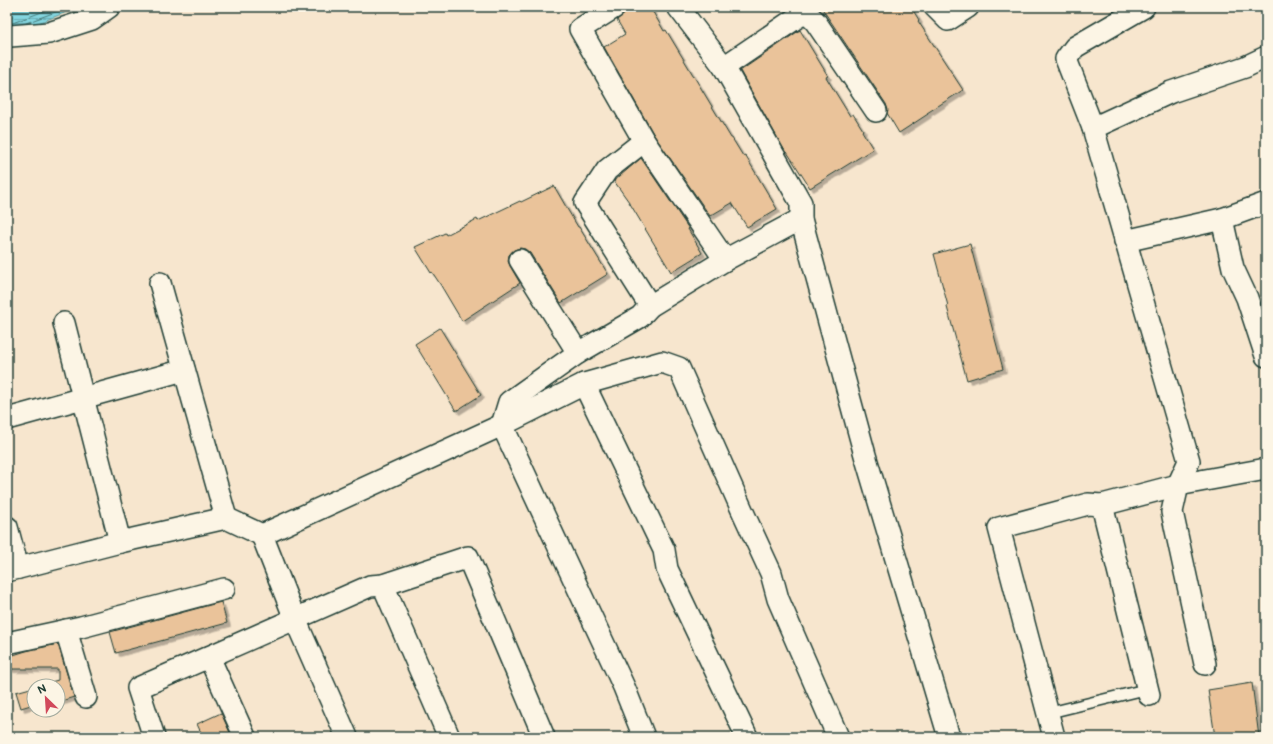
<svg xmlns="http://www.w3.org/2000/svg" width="1273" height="744" viewBox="0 0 1273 744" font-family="'Balsamiq Sans',sans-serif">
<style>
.water{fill:url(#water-rules);stroke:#5c989b}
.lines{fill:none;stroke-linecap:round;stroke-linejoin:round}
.shore{stroke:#477a78;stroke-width:1}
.building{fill:#eac39a;stroke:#1f3d34;filter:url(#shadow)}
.lane-casing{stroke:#1f3d34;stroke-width:13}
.street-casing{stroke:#1f3d34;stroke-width:24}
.lane{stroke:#fcf5e5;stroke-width:10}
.street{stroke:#fcf5e5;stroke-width:21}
</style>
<defs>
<pattern id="water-rules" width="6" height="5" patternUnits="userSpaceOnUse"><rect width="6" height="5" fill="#84d5df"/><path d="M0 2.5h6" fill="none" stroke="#6baeb6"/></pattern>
<filter id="shadow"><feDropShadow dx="3.5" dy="3.5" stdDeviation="0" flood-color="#0004"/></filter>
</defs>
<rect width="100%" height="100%" fill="#f7e6ce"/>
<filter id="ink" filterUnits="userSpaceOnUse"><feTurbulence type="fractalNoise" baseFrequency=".025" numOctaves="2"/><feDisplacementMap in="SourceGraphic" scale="8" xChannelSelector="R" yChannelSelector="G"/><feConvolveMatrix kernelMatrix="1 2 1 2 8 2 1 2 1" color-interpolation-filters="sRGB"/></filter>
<g filter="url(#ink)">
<path class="water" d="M7 7H80L7 35Z"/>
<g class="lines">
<g class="shore">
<path d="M26 23 69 7"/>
<path d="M10 24 55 7"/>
</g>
</g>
<g class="building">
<path d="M627 7H650L664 31 666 30 731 138H732L743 156 745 155 777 209 747 227 732 203 710 216 654 135 604 47 625 34 617 20 625 13Z"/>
<path d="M821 7H911L919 20 918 21 963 90 927 113 928 114 899 133 887 113 888 110 886 104Z"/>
<path d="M800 30 828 76 826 77 850 116 853 114 863 130 862 131 873 149 810 188 787 152 786 153 740 71Z"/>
<path d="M641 158 689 229H688L702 253 671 272 629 202 614 181Z"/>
<path d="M554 186 569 212 578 227H579L608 274 561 303 530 253 525 249 520 248 514 250 509 255 508 261 510 266 520 283 462 321 440 284 432 272 431 273 415 247 445 233 446 235 477 219 478 221 520 201 521 202Z"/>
<path d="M970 244 1003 369 967 380 947 307 948 306 934 254Z"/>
<path d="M440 328 481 395 456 411 415 344Z"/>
<path d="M221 602 227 623 116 653 110 632Z"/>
<path d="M58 644 74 697 58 702V686H37L58 680V669H10L7 660V657L26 651Z"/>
<path d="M1252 683 1259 737H1215L1208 690Z"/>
<path d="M34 687V704L21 708 16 692Z"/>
<path d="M221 713 232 737H203L197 724Z"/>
</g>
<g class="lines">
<g class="lane-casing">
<path id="lane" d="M1048 713 1147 689"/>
</g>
<g class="street-casing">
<g id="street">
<path d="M615 7 580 29 644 141 725 260"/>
<path d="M678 7 724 67 801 203V219L865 455 949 737"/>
<path d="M801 7 805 12 815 21 876 111"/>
<path d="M935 7 948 20 968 7"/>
<path d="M1144 7 1075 47 1066 59 1093 128 1189 461 1178 485 1172 512 1205 664"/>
<path d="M7 35 10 36 49 33 92 19 109 7"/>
<path d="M724 67 805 12"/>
<path d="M1093 128 1171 92 1245 67 1266 57"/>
<path d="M644 141 607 170 585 203 650 306"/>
<path d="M1222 219 1233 268 1247 298 1266 356"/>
<path d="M1125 241 1222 219 1266 203"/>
<path d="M520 260 578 353"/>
<path d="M160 283 226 518"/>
<path d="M64 323 120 542"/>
<path d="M584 384 662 362 679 368 742 510 771 573 778 599 838 737"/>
<path d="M7 419 184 370"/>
<path d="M1102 505 1149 695"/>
<path d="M7 527 18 568"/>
<path d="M7 571 120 542 226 518 262 535"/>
<path d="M383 585 449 737"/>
<path d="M66 630 86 697"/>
<path d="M7 643 81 627 224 589"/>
<path d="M209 657 245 737"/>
<path d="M154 737 138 688 370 586 383 585 468 557 544 737"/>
<path d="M347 737 295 619 262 535 502 425 584 384 664 550 667 569 747 737"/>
<path d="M644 737 624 687 502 425 509 402 578 353 640 317 650 306 725 260 801 219"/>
<path d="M1054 737 999 528 1088 504 1102 505 1178 485 1266 469"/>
</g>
</g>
<use href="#lane" class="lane"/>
<use href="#street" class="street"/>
</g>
</g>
<rect width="1273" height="744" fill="none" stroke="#fcf5e5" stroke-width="24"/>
<rect x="12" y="12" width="1249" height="720" fill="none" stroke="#1f3d34" stroke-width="1.5" filter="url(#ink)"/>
<g transform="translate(46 698) rotate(335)"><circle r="19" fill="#fcf5e5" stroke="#a4ab9e"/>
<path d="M0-3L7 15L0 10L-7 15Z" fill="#d1495b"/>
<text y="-6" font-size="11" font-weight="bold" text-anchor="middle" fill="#1f3d34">N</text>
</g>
</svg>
